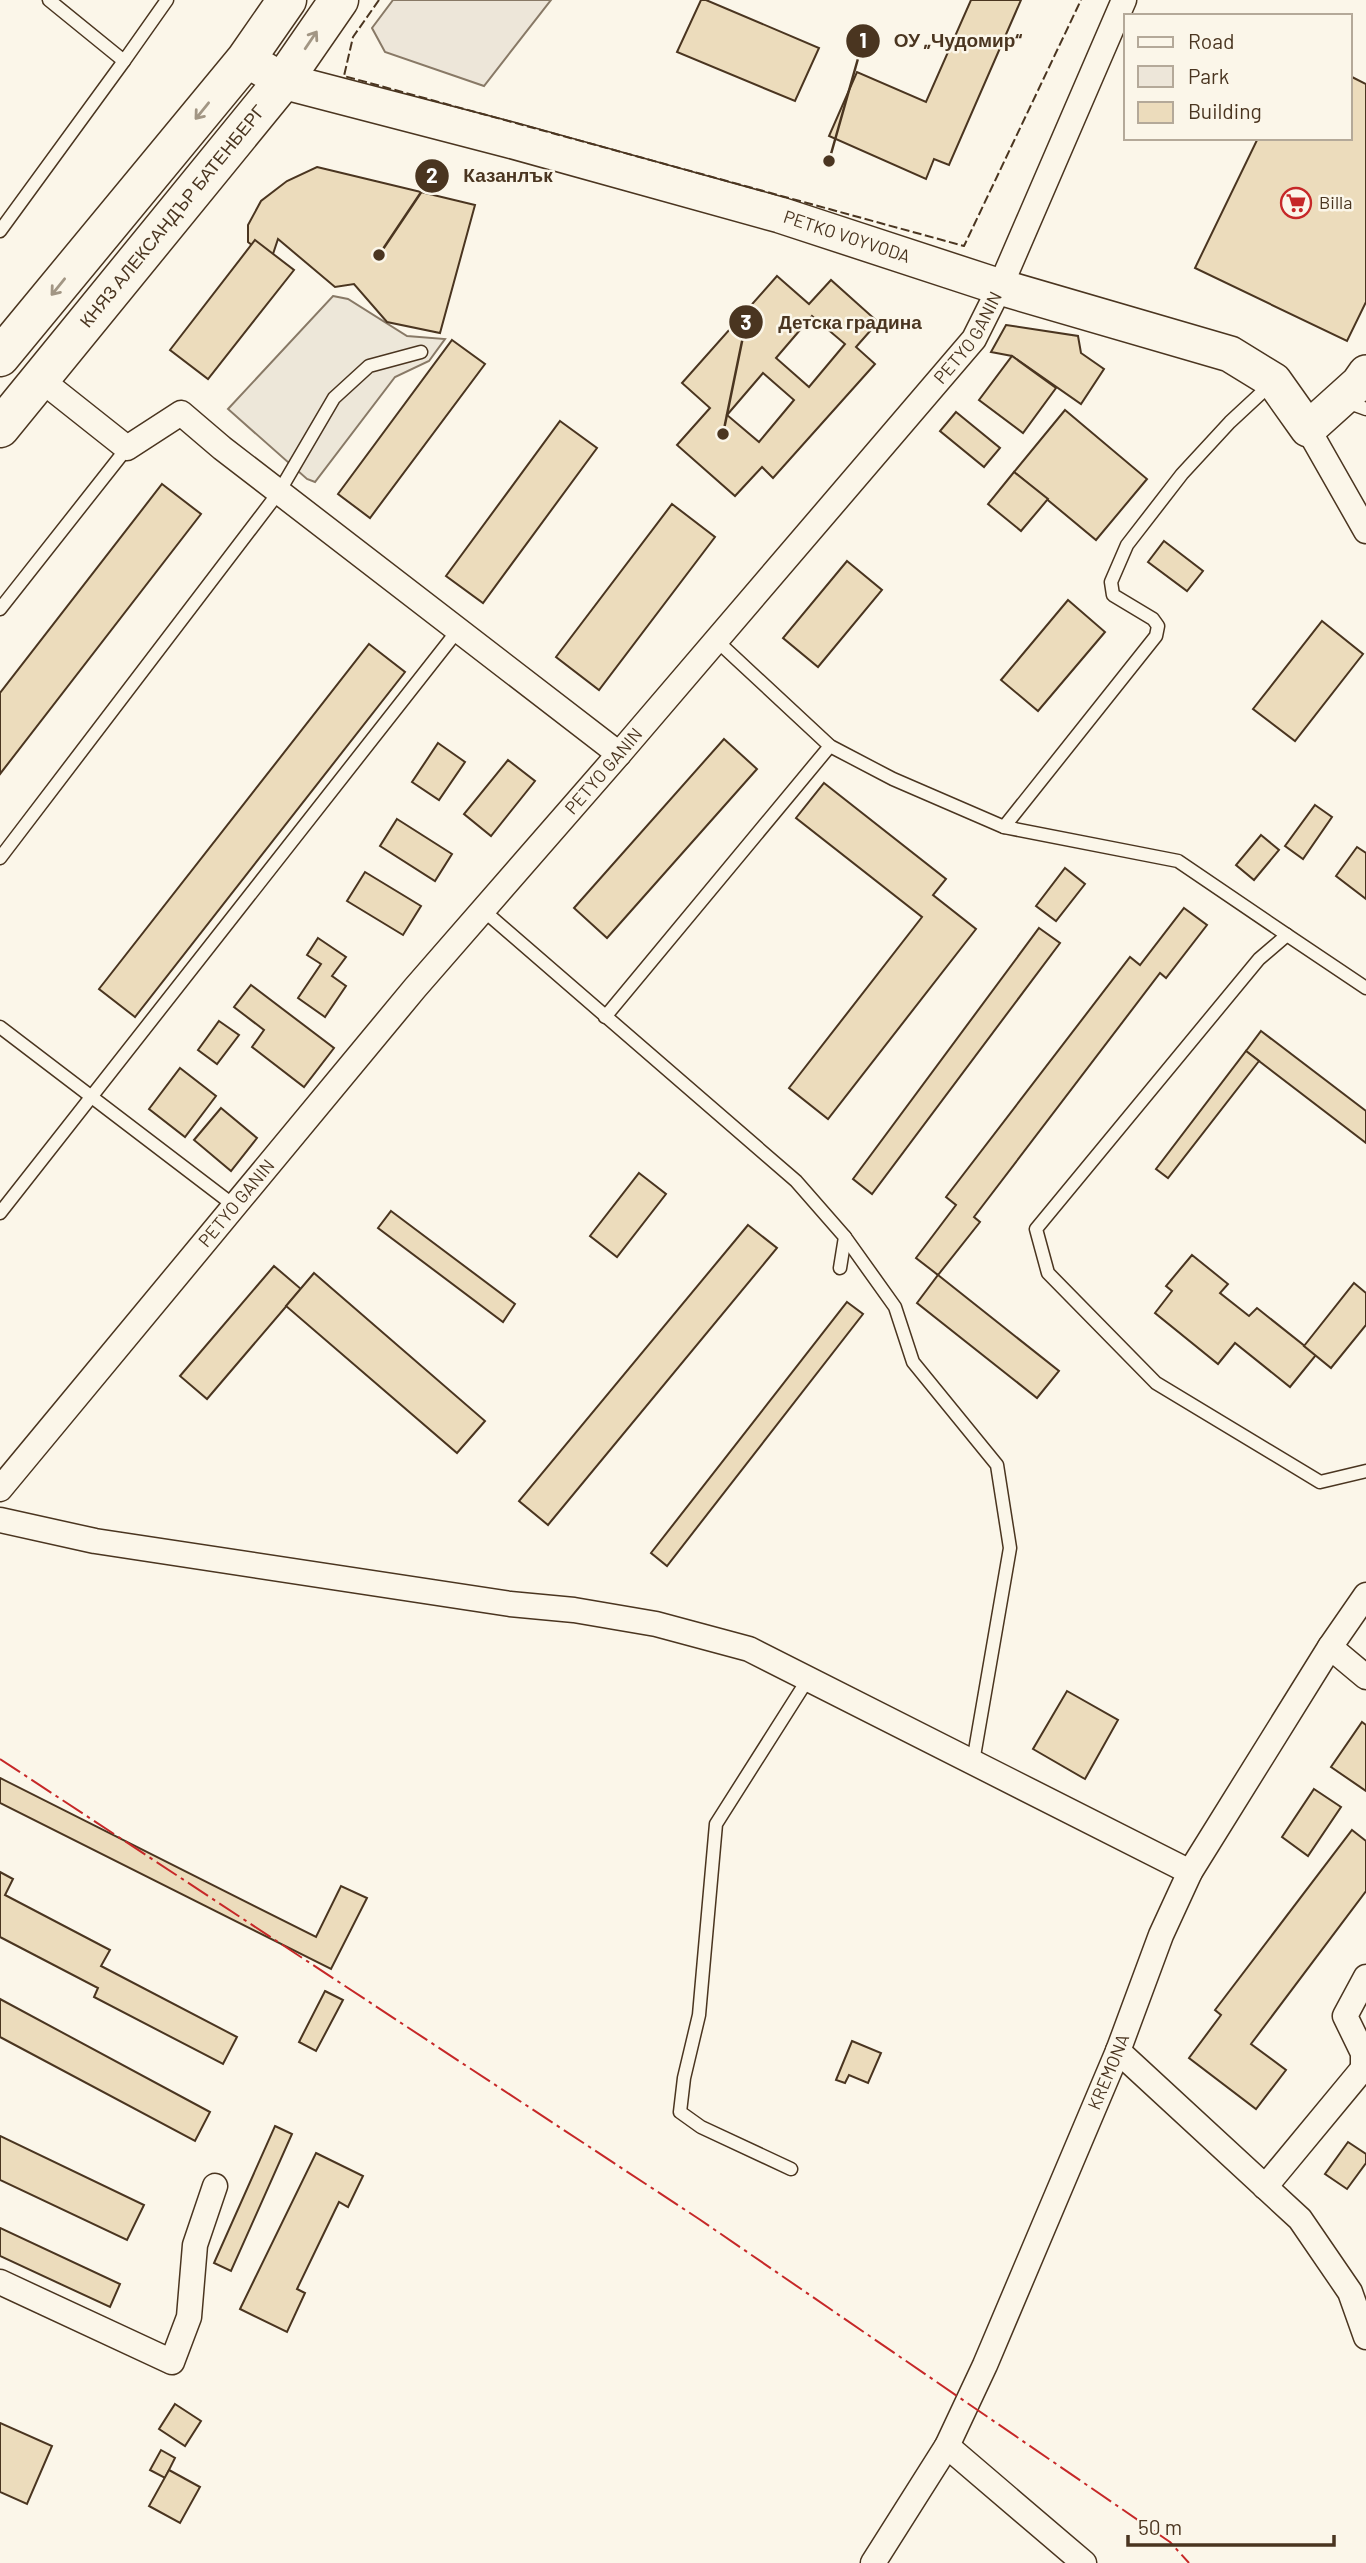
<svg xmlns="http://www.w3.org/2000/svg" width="1366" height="2563" viewBox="0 0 1366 2563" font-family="Barlow,sans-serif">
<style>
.green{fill:#ede6d9;stroke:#887966;stroke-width:2}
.parking{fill:#ede7d9;stroke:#887966;stroke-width:2}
.building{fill:#ecdcbc;stroke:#4a3520;stroke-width:2;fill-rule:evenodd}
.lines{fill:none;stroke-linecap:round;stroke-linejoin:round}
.lane-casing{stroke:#4a3520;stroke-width:15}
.street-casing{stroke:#4a3520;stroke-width:27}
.secondary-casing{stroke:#4a3520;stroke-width:38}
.primary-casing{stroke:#4a3520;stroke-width:41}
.lane{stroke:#fbf6e9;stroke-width:12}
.street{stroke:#fbf6e9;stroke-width:24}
.secondary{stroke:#fbf6e9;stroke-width:35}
.primary{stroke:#fbf6e9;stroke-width:38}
.fence{stroke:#4a3520;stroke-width:2;stroke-dasharray:9 3.5;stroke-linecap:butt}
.power{stroke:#c62828;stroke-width:2;stroke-dasharray:24 5 3.5 5;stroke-linecap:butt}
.oneway{stroke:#a29684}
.labels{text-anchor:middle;stroke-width:5;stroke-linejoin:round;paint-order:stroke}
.poi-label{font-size:18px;fill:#4a3520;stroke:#fbf6e9;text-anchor:start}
.street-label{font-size:18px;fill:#4a3520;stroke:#fbf6e9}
.leader{fill:none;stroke:#4a3520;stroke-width:2.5}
.callout-dot{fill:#4a3520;stroke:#fbf6e9;stroke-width:2.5}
.mark-label{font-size:21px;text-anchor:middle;font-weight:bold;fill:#fff}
.callout-label{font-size:19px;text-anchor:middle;font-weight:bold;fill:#4a3520;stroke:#fbf6e9;stroke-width:5;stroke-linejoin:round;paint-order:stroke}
</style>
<rect width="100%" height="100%" fill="#fbf6e9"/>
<path class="green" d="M393 0H551L484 86 385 52 372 28Z"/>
<path class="parking" d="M333 296 348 299 407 336 445 339 429 361 395 377 315 482 307 479 228 409Z"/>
<g class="building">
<path d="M701 0H706L819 48 795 101 677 52Z"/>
<path d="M971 0H1021L949 165 934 159 926 179 829 136 857 72 926 102Z"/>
<path d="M1350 76 1366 84V302L1347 341 1195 268 1258 138H1350Z"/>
<path d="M317 167 475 205 440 333 387 322 354 284 335 287 278 239 271 260 248 242V225L261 201 287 181Z"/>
<path d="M255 240 294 270 208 379 170 350Z"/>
<path d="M777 276 809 304 831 280 878 322 856 347 875 364 773 478 762 467 735 496 677 445 710 408 682 383ZM812 316 845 344 809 387 776 358ZM763 373 794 400 759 442 727 415Z"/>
<path d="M1006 325 1078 336 1081 353 1104 369 1081 404 1012 356 991 352Z"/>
<path d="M452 340 485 364 370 518 338 494Z"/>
<path d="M1012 356 1056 388 1023 433 979 400Z"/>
<path d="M1065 410 1147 479 1096 540 1014 472Z"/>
<path d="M956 412 1000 448 984 467 940 431Z"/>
<path d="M560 421 597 448 483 603 446 576Z"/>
<path d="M1014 472 1048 499 1021 531 988 504Z"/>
<path d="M162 484 201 514 0 774V693Z"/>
<path d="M672 504 715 537 599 690 556 657Z"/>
<path d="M1164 541 1203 571 1187 591 1148 562Z"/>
<path d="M847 561 882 590 818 667 783 638Z"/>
<path d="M1068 600 1105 632 1038 711 1001 680Z"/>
<path d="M1322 621 1363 654 1295 741 1253 709Z"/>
<path d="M369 644 405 672 135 1017 99 989Z"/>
<path d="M724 739 757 769 607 938 574 908Z"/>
<path d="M438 743 465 762 439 800 412 782Z"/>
<path d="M508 760 535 781 491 836 464 814Z"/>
<path d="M824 783 946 879 933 895 976 929 828 1119 789 1088 922 917 796 818Z"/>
<path d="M1315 805 1332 817 1303 859 1285 846Z"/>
<path d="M397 819 452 854 435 881 380 846Z"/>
<path d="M1261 835 1279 850 1254 880 1236 865Z"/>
<path d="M1357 847 1366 853V899L1336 876Z"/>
<path d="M1065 868 1085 884 1056 921 1036 906Z"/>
<path d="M365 872 421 906 403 935 347 901Z"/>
<path d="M1184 908 1207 925 1166 978 1160 973 974 1217 980 1222 938 1275 916 1258 956 1205 946 1197 1130 957 1140 965Z"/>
<path d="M1039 928 1060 943 872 1194 853 1179Z"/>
<path d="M318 938 346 957 332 976 346 986 325 1017 298 998 321 964 307 955Z"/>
<path d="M251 985 334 1048 304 1087 252 1047 264 1030 234 1007Z"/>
<path d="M219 1021 239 1035 217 1064 198 1050Z"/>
<path d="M1261 1031 1366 1111V1143L1246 1051Z"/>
<path d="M1246 1051 1259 1061 1168 1178 1156 1169Z"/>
<path d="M180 1068 216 1096 185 1137 149 1109Z"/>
<path d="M221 1108 257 1138 231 1171 194 1140Z"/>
<path d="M639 1173 666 1194 617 1257 590 1236Z"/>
<path d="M391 1211 515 1304 503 1322 378 1228Z"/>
<path d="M748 1225 777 1248 548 1525 519 1501Z"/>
<path d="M1192 1255 1228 1284 1220 1293 1249 1316 1257 1308 1316 1355 1290 1387 1235 1343 1218 1364 1155 1313 1172 1291 1166 1286Z"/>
<path d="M274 1266 301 1289 207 1399 180 1376Z"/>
<path d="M314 1273 485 1421 457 1453 286 1306Z"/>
<path d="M938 1275 1059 1371 1037 1398 917 1303Z"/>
<path d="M1354 1283 1366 1293V1325L1331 1368 1304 1346Z"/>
<path d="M847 1302 863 1314 667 1566 651 1553Z"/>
<path d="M1067 1691 1118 1720 1085 1779 1033 1749Z"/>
<path d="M1362 1722 1366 1725V1791L1331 1767Z"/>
<path d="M0 1778 316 1937 341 1886 367 1898 331 1969 0 1803Z"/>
<path d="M1314 1789 1341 1807 1308 1856 1282 1837Z"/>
<path d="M1352 1830 1366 1841V1891L1251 2044 1286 2070 1256 2109 1189 2058 1221 2015 1215 2010Z"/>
<path d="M0 1872 13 1879 5 1895 110 1950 101 1966 237 2037 223 2064 94 1997 98 1988 0 1937Z"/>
<path d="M325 1991 343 2000 316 2051 299 2042Z"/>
<path d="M0 1999 210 2112 195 2141 0 2037Z"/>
<path d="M852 2041 881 2053 868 2083 849 2075 845 2083 836 2080Z"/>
<path d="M275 2126 292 2134 231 2271 214 2263Z"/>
<path d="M0 2136 144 2205 127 2240 0 2180Z"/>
<path d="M1348 2142 1366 2154V2163L1347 2189 1325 2174Z"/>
<path d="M316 2153 363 2176 348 2207 339 2202 297 2289 305 2293 287 2332 240 2309Z"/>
<path d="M0 2228 120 2284 110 2307 0 2256Z"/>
<path d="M175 2404 201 2421 185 2446 159 2429Z"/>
<path d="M0 2423 52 2446 27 2504 0 2492Z"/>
<path d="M161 2450 175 2458 165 2478 150 2470Z"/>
<path d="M169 2470 200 2487 180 2523 149 2506Z"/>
</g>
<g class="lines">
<g class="lane-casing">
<g id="lane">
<path d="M49 0 124 61 167 0"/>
<path d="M0 231 124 61"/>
<path d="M1344 401 1366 409"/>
<path d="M0 609 127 448"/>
<path d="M716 640 830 746 893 779 1004 827 1178 861 1287 935"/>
<path d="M1004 827 1156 636 1158 626 1153 619 1113 595 1111 582 1127 545 1182 474 1230 422 1271 384"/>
<path d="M0 858 279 492 334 398 369 366 421 352"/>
<path d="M483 910 796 1181 845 1237 840 1268"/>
<path d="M1366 988 1287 935 1259 959 1036 1229 1048 1273 1156 1383 1320 1482 1366 1471"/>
<path d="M605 1017 830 746"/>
<path d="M0 1027 236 1207"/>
<path d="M0 1213 458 630"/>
<path d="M845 1237 895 1307 913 1362 997 1465 1010 1548 973 1762"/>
<path d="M791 2169 701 2127 680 2112 684 2078 699 2015 716 1824 808 1679"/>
</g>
</g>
<g class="street-casing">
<g id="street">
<path d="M40 379 127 448 181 413 222 448 619 754"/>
<path d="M1308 429 1366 531"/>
<path id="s1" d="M0 1489 415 988 619 754 974 339 1000 287 1124 0"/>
<path d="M0 1520 95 1541 510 1604 574 1610 656 1624 749 1649 1190 1872"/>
<path d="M1330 1647 1366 1677"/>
<path d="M1118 2051 1300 2219 1350 2292 1366 2337"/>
<path d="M1363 2068V2053L1345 2016 1366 1977"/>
<path d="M1265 2187 1366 2065"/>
<path d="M0 2282 172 2362 189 2317 195 2245 215 2186"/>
<path d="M947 2446 1084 2563"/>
<path id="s2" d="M873 2563 947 2446 985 2365 1118 2051 1161 1935 1190 1872 1330 1647 1366 1595"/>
</g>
</g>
<g class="secondary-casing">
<g id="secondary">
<path id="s3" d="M246 59 283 81 510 140 780 215 1000 287 1230 354 1274 381 1308 429 1359 383 1366 373"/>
</g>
</g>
<g class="primary-casing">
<g id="primary">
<path d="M0 357 246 59 287 0"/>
<path id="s4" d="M0 428 283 81 339 0"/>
</g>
</g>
<use href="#lane" class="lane"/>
<use href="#street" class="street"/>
<use href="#secondary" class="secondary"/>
<use href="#primary" class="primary"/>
<path class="fence" d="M379 0 353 37 344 76 964 246 1081 0"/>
<path class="power" d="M0 1759 699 2219 1170 2542 1189 2563"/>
</g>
<defs><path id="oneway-shaft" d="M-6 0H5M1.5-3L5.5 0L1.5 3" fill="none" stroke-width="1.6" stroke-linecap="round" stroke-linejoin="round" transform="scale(1.75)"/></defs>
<g class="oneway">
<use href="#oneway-shaft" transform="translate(311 40) rotate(-56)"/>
<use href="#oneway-shaft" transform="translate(202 111) rotate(129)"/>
<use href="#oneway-shaft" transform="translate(58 287) rotate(129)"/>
</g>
<defs>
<g id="supermarket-ring" transform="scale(1.575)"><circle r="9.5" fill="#fbf6e9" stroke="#c62828" stroke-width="1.5"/><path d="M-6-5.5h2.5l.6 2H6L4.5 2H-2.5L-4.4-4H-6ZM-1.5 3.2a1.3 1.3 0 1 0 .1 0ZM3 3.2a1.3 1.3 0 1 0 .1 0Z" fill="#c62828"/></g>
</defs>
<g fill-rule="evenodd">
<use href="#supermarket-ring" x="1296" y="203"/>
</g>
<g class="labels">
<g class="poi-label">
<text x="1319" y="209">Billa</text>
</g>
<g class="street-label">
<text dy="6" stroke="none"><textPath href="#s4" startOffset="273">КНЯЗ АЛЕКСАНДЪР БАТЕНБЕРГ</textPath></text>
<text dy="6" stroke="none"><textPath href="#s3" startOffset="628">PETKO VOYVODA</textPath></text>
<text dy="6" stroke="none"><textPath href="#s1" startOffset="1505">PETYO GANIN</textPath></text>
<text dy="6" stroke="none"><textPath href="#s1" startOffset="938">PETYO GANIN</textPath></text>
<text dy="6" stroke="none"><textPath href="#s1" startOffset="371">PETYO GANIN</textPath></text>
<text dy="6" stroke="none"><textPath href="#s2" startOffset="546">KREMONA</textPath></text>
</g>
</g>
<path class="leader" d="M829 161L863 41M379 255L432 176M723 434L746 322"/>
<g class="callout-dot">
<circle cx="829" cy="161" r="7"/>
<circle cx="379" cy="255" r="7"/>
<circle cx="723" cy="434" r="7"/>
<circle cx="863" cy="41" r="18"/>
<circle cx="432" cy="176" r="18"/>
<circle cx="746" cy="322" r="18"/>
</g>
<g class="mark-label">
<text x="863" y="48">1</text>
<text x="432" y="183">2</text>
<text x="746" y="330">3</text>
</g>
<g class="callout-label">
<text x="958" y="47">ОУ „Чудомир“</text>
<text x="508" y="182">Казанлък</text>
<text x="850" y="329">Детска градина</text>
</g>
<rect x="1124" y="14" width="228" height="126" fill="#fbf6e9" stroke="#b4a999" stroke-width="2"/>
<rect x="1138" y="37" width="35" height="10" fill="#fbf6e9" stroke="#b4a999" stroke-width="2"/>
<text x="1188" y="49" font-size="21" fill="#4a3520">Road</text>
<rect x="1138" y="66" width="35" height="21" fill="#ede6d9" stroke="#b4a999" stroke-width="2"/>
<text x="1188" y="84" font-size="21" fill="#4a3520">Park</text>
<rect x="1138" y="102" width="35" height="21" fill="#ecdcbc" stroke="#b4a999" stroke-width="2"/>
<text x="1188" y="119" font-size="21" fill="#4a3520">Building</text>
<path d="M1128 2535v10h206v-10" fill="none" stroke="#4a3520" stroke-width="3.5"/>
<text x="1138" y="2535" font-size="21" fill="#4a3520" stroke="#fbf6e9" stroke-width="5" paint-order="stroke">50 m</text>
</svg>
